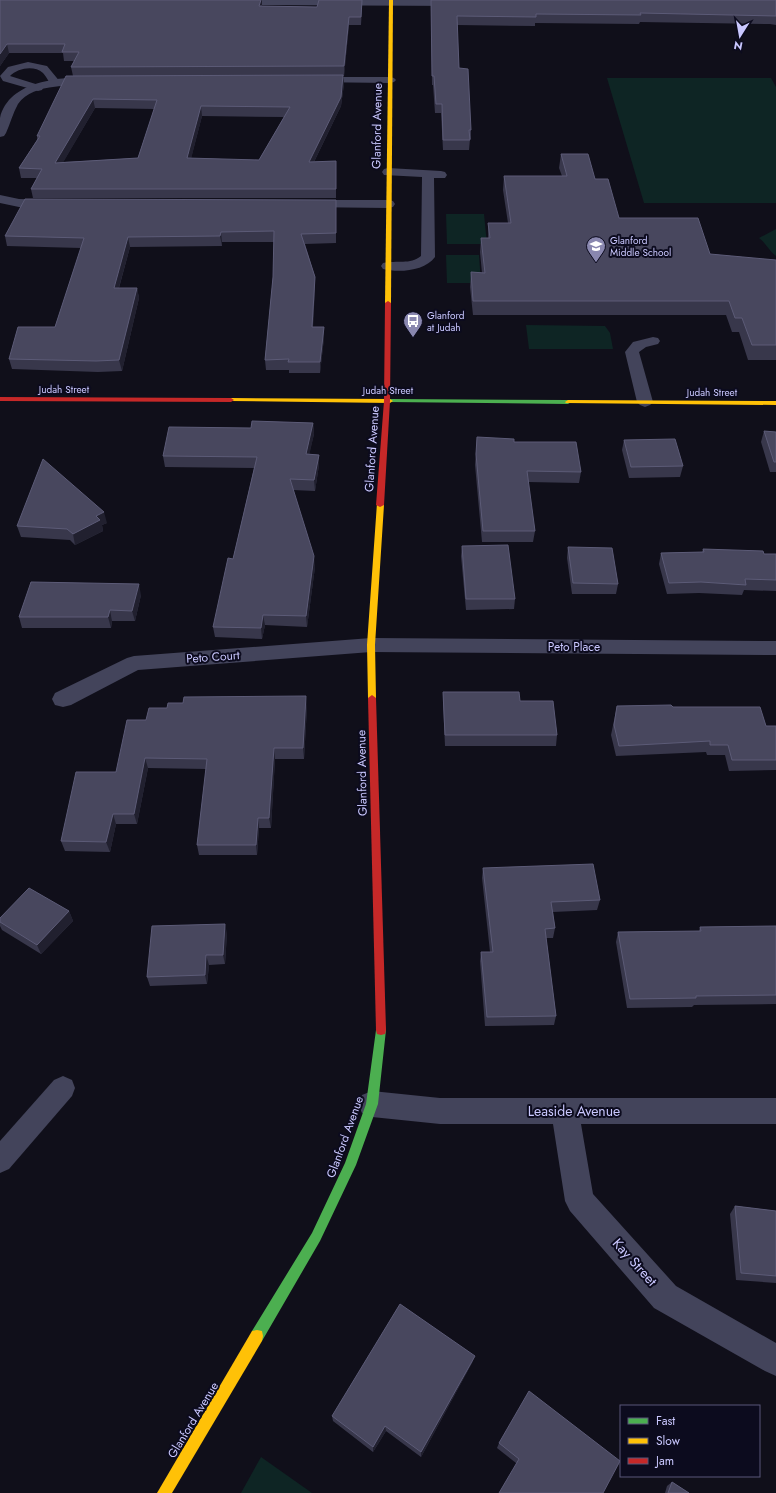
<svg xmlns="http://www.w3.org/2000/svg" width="776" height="1493" viewBox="0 0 776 1493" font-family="Jost,sans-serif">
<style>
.green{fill:#0e2524}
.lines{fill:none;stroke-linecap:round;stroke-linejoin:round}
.lane{fill:#43445b;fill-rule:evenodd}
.street{fill:#43445b;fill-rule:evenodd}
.fast{fill:#4caf50;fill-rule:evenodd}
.slow{fill:#ffc107;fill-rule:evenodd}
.jam{fill:#c62828;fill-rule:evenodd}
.wall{fill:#38374b;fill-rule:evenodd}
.shaded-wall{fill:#21202f}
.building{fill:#48475e;stroke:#5c5b77;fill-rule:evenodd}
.labels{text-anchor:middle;stroke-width:4;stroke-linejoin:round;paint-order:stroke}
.far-poi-label{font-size:10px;fill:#cac8ff;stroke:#0c0b1e;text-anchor:start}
.far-street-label{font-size:10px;fill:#cac8ff;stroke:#0c0b1e}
.street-label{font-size:12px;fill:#cac8ff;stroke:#0c0b1e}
.near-street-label{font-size:14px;fill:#cac8ff;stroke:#0c0b1e}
</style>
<rect width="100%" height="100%" fill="#100f1a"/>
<g class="green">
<path d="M607 78H771L776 87V203H644Z"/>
<path d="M446 214H484L487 244H447Z"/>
<path d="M776 229V256C769 251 766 243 759 238Z"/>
<path d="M446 255H479L481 283H447Z"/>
<path d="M526 325 605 326 610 333 613 349H529Z"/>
<path d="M261 1457 312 1493H241Z"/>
</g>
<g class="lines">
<g class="lane">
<path d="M28 62 47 66 61 83 56 86C49 85 47 77 43 73 34 65 18 68 10 76L42 86 43 88 42 90 38 91 3 81 0 76 8 67Z"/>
<path d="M388 168 441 171 445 172 447 175 445 178H434L435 257C425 271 399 273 383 269L381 266 383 263C397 260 410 265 421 256L422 177 384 175 382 172 384 169Z"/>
<path d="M653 337 658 338 660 341 658 344 646 347 639 352 653 402 650 405 645 407 640 405 637 402 625 352 633 342Z"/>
<path d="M63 1076 72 1080 75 1088 72 1096 9 1169 0 1173V1141L54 1080Z"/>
</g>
<g class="street">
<path d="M231 0H461L466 3 461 6 227 5 226 3Z"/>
<path d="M93 77 97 78 99 80 97 82C74 88 34 81 18 104 13 113 10 124 6 133L4 136 0 137C0 131 0 124 0 118 9 80 61 77 93 77Z"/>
<path d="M313 77H390L394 78 396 80 394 82 390 83 309 82 307 80 309 78Z"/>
<path d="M0 195 19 199 52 200 57 201 59 204 57 207 52 208 19 207 0 203Z"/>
<path d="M307 200H388L393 201 395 204 393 207 388 208 302 207 300 204 302 201Z"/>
<path d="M371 638 776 641V655L371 652 138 670 71 705 63 707 55 705 52 699 55 693 127 658 134 656Z"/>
<path d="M372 1091 440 1098H776V1124H581L593 1194 676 1286 776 1343V1376L765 1371 654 1308 570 1211 565 1201 553 1124H440L372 1117 362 1113 358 1104 362 1095Z"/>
</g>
<g class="fast">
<path d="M390 399 568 400 571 402 568 404 388 402V400Z"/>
<path d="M381 1025 385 1026 386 1030 378 1104 356 1165 320 1241 262 1341 257 1342 252 1341 251 1336 252 1331 312 1233 345 1163 366 1104 376 1030 377 1026Z"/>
</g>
<g class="slow">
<path d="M389 0H393L391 303 388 305 385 303Z"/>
<path d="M231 398 390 399 393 401 390 403 229 401V399Z"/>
<path d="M568 400 776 401V405L566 403 565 402Z"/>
<path d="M377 503H383L384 505 375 645 376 698 372 701 368 698 367 645Z"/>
<path d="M257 1330 262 1331 263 1336 262 1341 172 1493H157L252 1331Z"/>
</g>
<g class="jam">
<path d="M388 301 391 303 390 401 384 505 380 507 376 505 384 401 385 303Z"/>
<path d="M0 397 231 398 234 400 231 402 0 401Z"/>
<path d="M372 695 376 698 386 1030 385 1034 381 1035 377 1034 376 1030 368 698Z"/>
</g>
</g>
<g class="wall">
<path d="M0 0 262 6 317 7 362 0V7L361 25H349L344 76H343L344 84 341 106 314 162 336 161V198H33L31 189 37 178H21L19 168 37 140V136L73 76 71 67 74 61H64L63 53H9L0 66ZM95 108 154 109 138 158 63 162ZM202 116 284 117 259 160 191 158Z"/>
<path d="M431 0H776V25L770 24 640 22 639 24 535 23V26L457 25 459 68 471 130V139H470L469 150H443L441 113H435L433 85H432Z"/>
<path d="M561 154 595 179 619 218 710 254 776 260V360H748L739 332H732L726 315H473L470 287 471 272 482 273 480 252 481 238H488V223H508L503 190 504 176H562L559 168Z"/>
<path d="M336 200V243L305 244 315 277V287L313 327H324V338L320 373H289V370H266L265 360 273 277 274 242H222V246L130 247 119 288H137L139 298 122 371 98 372 12 369 9 359 55 327 81 248 7 246 5 236Z"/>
<path d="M313 423 314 434 309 454 319 455V465L315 491 293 490 315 567 307 627 265 625 262 639 215 637 213 627 233 559 254 468 165 467 163 456 251 428Z"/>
<path d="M764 431 776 432V472H770L761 442Z"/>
<path d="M477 437 514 442 581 472 579 483 528 482 535 531 533 542H482L475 465Z"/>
<path d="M624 440 683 466 680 477 629 478 622 450Z"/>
<path d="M107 523 102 525 103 531 75 545 70 540 21 537 17 526Z"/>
<path d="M462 546 515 599 514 609 466 610 461 556Z"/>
<path d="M568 547 618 584 616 594H572L567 558Z"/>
<path d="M703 549 764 554H776V591L744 590 742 595 699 593 667 594 659 564 661 553 702 552Z"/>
<path d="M141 595 135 621H112L111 628H22L19 617Z"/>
<path d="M443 692 520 701 557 735 556 746H445L443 703Z"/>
<path d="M617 706 673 707 766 726H776V770L729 771 725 755H707L706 752 616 756 611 735Z"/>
<path d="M307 707 304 759H275L271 828H259L257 855H199L197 845 206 769 148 768 137 824H116L110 852 65 851 61 841 116 772 146 720Z"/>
<path d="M483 868 600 900 597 910 553 912 555 928 553 938H546L556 1016 554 1025 485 1026 480 961 481 952H490L482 878Z"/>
<path d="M69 911 73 921 41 954 2 930 0 926V918Z"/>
<path d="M776 926V1004L694 1005 692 1007 627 1008 616 942 618 932 699 931 700 927Z"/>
<path d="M227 933 225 964 209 965 207 984 150 986 147 977Z"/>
<path d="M735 1206 776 1211V1283L736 1280 730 1214Z"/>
<path d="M473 1361 421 1457 386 1431 373 1452 333 1421 332 1416Z"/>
<path d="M499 1443 620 1461 516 1463 497 1448Z"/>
<path d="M672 1482 689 1493H665L667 1486Z"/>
</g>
<g class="shaded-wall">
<path d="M261 0H262V7L259 6Z"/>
<path d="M349 17V25L344 76V66Z"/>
<path d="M7 44 9 53 0 66V54Z"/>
<path d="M343 75 344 84 341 106 309 172V162Z"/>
<path d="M93 99 95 108 57 173 55 163Z"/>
<path d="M201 106 202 116 189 167 187 158Z"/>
<path d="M221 232 222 242V246L220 236Z"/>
<path d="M128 237 130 247 116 298 114 288Z"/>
<path d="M315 277V287L312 337V327Z"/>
<path d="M137 288 139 298 122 371 119 360Z"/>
<path d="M324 327V338L320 373V362Z"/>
<path d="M313 423 314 434 307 465 306 454Z"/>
<path d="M319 455V465L315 491 314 480Z"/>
<path d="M104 512 107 523 102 525 103 531 75 545 73 534 96 516Z"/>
<path d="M314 556 315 567 307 627 306 616Z"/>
<path d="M139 584 141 595 135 621 132 611Z"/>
<path d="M110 610 112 621 111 628 108 617Z"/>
<path d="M263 615 265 625 262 639 261 628Z"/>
<path d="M306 696 307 707 304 759 303 748Z"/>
<path d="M274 748 275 759 271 828 269 818Z"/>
<path d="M145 758 148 768 137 824 134 814Z"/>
<path d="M113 814 116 824 110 852 106 842Z"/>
<path d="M258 818 259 828 257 855 256 845Z"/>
<path d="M69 911 73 921 41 954 37 945Z"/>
<path d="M225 924 227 933 225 964 223 955Z"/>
<path d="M206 955 209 965 207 984 205 975Z"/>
<path d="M475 1356 473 1361 421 1457V1452Z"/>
<path d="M385 1426 386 1431 373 1452V1447Z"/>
</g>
<g class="building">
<path d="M0 0H261L259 6 317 7 319 0H362L361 17H349L344 66 71 67 79 52H62L65 44H7L0 54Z"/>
<path d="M431 0H776V16L640 13 641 15 536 14V17L457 16 459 68 468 69 471 130H469L470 140H443L442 104H436L434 76H432Z"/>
<path d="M343 75 341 97 309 162 336 161V189H31L42 169 19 168 40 136H37L66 76ZM93 99 157 100 138 158 55 163ZM201 106 290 107 259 160 187 158Z"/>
<path d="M561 154H588L595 179H608L619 218H698L710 254 776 260V345H752L742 318H735L729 301H473L471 272 485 273 481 238H490L488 223H511L504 176H567Z"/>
<path d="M25 199 336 200V233L301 234 315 277 312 327H324L320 362H288L289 359 265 360 273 277 274 231 221 232 220 236 128 237 114 288H137L119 360 96 361 9 359 18 327H55L84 238 5 236Z"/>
<path d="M252 421 313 423 306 454 319 455 314 480 290 479 314 556 306 616 263 615 261 628 213 627 228 558 233 559 257 457 163 456 169 427 251 428Z"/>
<path d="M764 431 776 432V462H774Z"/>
<path d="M477 437 514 439V442H576L581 472 527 471 535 531H483L476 454Z"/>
<path d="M675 439 683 466 631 467 624 440Z"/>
<path d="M43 459 104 512 96 516 100 520 73 534 67 529 17 526Z"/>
<path d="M508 545 515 599H466L462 546Z"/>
<path d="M568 547 612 548 618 584 573 583Z"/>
<path d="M703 549 763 551 764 554H776V580L745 579 746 585 701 582 669 583 661 553 704 552Z"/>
<path d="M31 582 139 584 132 611 110 610 108 617H19Z"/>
<path d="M443 692H519L520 701H553L557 735H445Z"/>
<path d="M306 696 303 748H274L269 818H258L256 845H197L207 759 145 758 134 814H113L106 842 61 841 76 772H116L127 720H146L149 708H167L168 703H183L184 697Z"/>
<path d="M671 705 673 707H760L766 726H776V760H732L728 745H710V741L619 746 614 725 617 706Z"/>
<path d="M593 864 600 900 551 902 555 928 545 929 556 1016 487 1017 481 952H493L483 868Z"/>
<path d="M29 888 69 911 37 945 0 922V918Z"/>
<path d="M225 924 223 955H206L205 975 147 977 152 926Z"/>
<path d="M776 926V995L696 996V998L630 999 618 932 701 931 700 927Z"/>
<path d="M735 1206 776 1211V1276L741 1273Z"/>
<path d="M400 1304 475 1356 421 1452 385 1426 373 1447 332 1416Z"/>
<path d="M529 1391 620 1461 603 1493H499L519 1459 499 1443Z"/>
<path d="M672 1482 689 1493H668Z"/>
</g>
<defs>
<g id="school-pin" transform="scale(1)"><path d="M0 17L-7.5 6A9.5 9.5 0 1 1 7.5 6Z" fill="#8987af" stroke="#0c0b1e"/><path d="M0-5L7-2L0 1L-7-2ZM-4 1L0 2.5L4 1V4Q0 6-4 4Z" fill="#fff"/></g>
<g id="bus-pin" transform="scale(1)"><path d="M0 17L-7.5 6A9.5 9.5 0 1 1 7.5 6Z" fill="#8987af" stroke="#0c0b1e"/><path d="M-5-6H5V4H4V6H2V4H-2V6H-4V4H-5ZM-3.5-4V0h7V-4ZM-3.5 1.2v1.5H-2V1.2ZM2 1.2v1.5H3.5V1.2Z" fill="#fff"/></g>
</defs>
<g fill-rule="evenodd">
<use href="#school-pin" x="596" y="246"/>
<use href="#bus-pin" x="413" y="321"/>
</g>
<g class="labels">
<g class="far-poi-label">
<text x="610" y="244">Glanford<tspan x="610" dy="12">Middle School</tspan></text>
<text x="427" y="319">Glanford<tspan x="427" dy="12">at Judah</tspan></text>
</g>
<g class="far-street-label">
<text x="64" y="393">Judah Street</text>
<text x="388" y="394">Judah Street</text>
<text x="712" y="396">Judah Street</text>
</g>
<g class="street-label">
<text transform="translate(377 126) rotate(-89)" y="4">Glanford Avenue</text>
<text transform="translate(372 449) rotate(-86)" y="4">Glanford Avenue</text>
<text x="574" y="651">Peto Place</text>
<text transform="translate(213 657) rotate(-4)" y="4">Peto Court</text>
<text transform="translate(362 773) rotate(-91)" y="4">Glanford Avenue</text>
<text transform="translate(345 1137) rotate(-70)" y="4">Glanford Avenue</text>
<text transform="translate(193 1420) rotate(-59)" y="4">Glanford Avenue</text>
</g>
<g class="near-street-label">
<text x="574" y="1116">Leaside Avenue</text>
<text transform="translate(635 1262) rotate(48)" y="5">Kay Street</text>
</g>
</g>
<rect x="620" y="1405" width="140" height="72" fill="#0c0b1e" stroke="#585778"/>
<rect x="628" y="1418" width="20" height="6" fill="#4caf50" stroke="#585778"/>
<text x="656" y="1425" font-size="12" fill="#cac8ff">Fast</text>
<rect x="628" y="1438" width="20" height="6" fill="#ffc107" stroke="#585778"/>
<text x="656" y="1445" font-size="12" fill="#cac8ff">Slow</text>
<rect x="628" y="1458" width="20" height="6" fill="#c62828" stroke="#585778"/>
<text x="656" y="1465" font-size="12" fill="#cac8ff">Jam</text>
<g transform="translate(740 36) rotate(191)" stroke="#0c0b1e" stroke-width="3" paint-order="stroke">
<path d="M0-3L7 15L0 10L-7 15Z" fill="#cac8ff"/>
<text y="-6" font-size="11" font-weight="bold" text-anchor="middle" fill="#cac8ff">N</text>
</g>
</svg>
